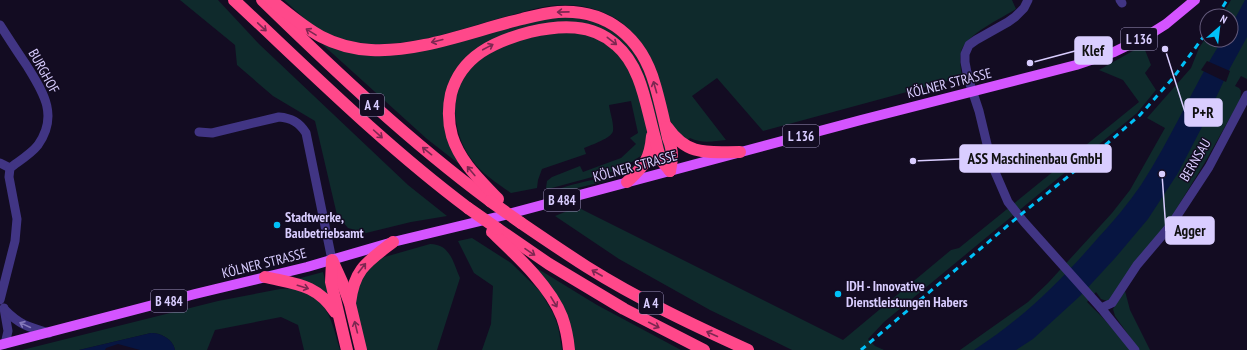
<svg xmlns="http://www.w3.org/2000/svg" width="1247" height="350" viewBox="0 0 1247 350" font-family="'PT Sans Narrow',sans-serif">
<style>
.green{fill:#0f2a2c}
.water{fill:#071541}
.pier{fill:#130c22}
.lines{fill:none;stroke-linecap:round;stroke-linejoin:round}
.minor{stroke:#413584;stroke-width:9}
.primary{stroke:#d454ff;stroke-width:10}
.motorway{stroke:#ff488a;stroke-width:12}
.rail{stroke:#00c1f8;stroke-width:3;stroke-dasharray:6 5;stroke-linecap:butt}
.motorway-bridge{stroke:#ff488a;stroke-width:12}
.oneway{stroke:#7d2751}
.oneway2{stroke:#8579bb}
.poi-dot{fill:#00c1f8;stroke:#130c22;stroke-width:1.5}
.labels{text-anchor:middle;stroke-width:3;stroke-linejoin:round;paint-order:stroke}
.shield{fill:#130c22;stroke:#9e93bd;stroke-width:1}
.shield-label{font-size:13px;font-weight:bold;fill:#d9cdff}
.street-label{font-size:14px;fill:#d9cdff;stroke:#130c22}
.poi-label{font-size:14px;font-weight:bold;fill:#d9cdff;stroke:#130c22;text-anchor:start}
.leader{fill:none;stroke:#d9cdff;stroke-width:1.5}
.callout-dot{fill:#d9cdff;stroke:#130c22;stroke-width:1.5}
.callout{fill:#d9cdff;stroke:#d9cdff;stroke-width:1.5}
.callout-label{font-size:15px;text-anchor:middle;font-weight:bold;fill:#111}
</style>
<rect width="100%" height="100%" fill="#130c22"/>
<g class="green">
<path d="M180 0H218L259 44 408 185 447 216 411 222 366 233 348 228 337 215 315 121 273 96 237 65 235 45Z"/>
<path d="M284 0H1012L1016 9C1002 18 965 35 961 52 959 60 961 68 962 77L763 131 717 78 692 96 726 140C714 141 702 144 690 138L686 141C682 137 678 133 674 128 668 118 666 105 663 93 655 64 643 38 618 20 603 10 581 4 563 5 548 5 533 9 519 13 479 23 439 39 398 43 373 46 347 43 324 32 309 25 297 11 284 0Z"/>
<path d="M1231 0H1247V79L1241 76 1235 86 1239 88 1241 91 1240 100 1204 164 1167 224 1112 299 1107 301 1101 299 1096 292 1087 302 1104 319 1131 350H960L1028 302 1048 283 1112 213 1130 190 1165 128 1147 118 1191 68 1199 48 1207 36V40H1231V16H1221Z"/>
<path d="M551 17H573L598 23 618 34 632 49 646 74 668 154 665 157 650 99 600 29 501 37 448 90 463 167 427 139 322 44 352 53Z"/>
<path d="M568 32C578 34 588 34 598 39 626 54 637 84 644 113 645 121 648 129 648 138 648 143 645 150 643 155L639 157 622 169 548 189 546 188 547 181 552 177 580 166 583 172 621 158 636 144 630 138 638 133 631 101 609 105C610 113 614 123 613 131 612 138 591 145 584 148L586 154 542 169 538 180 537 188 511 193C497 183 482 174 472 160 461 146 455 126 455 108 458 52 521 35 568 32Z"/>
<path d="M1138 48 1145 50 1151 65 1145 73 1156 90 1137 113 884 322 868 339 875 346 884 350H792L710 310 619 259 555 216 577 207 843 340 951 250 959 248 1139 102 1123 80 1099 70Z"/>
<path d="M637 163 638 164C632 169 626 173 619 176 610 180 559 194 552 192 579 179 612 181 637 163Z"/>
<path d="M472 238 511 263 540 291 553 313 558 326 562 350H482L491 324 493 286 474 273 458 241Z"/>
<path d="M430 244C450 244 453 262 460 278L437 350H366L356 308 355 297 357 285 370 265 381 258Z"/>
<path d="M530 264 597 305 681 350H573Z"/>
<path d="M323 272 329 295 297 279Z"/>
<path d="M296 288C328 297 332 322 340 350H304L298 325 281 317 215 330 207 350H175C173 339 161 333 151 333L79 350H22L218 301 280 289Z"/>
<path d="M1125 291 1130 310 1150 350H1139L1115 316 1113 309Z"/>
</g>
<g class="water">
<path d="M1245 0H1247V37L1229 70 1204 123 1178 173 1148 219 1116 257 1080 296 1033 339 1016 350H974C1021 320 1061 281 1097 239 1113 222 1128 204 1141 185 1171 139 1193 87 1222 40H1231V26Z"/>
<path d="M151 333C161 333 173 339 175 350H140L118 344 106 348 105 350H79Z"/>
</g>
<path class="pier" d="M1207 61 1230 71 1226 82 1201 70Z"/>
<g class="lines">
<g class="minor">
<path d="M1028 0 1024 8 1015 17 1008 22 976 40 969 45 965 54V62L968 78 979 111 992 165 1008 202 1024 222 1101 308 1135 350"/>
<path d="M1120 0 1122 3"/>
<path d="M0 25C9 39 18 53 27 66 43 92 59 115 38 145 31 154 19 161 10 168L0 163"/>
<path d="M199 132 212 133 279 117C291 118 299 122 306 133L332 260"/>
<path d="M0 300 15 241 17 219 9 177 10 168"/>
<path d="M4 308 8 331 5 344"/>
<path d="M1101 308 1112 303 1137 265 1171 225 1209 167 1247 95"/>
<path d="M5 310C20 325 28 327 49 333"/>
</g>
<path class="primary" d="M0 345 195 294 307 267 393 242 497 217 861 120 1076 65 1114 52 1147 36 1166 24 1195 0"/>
<g class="motorway">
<path d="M234 0C310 71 384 145 468 208"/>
<path d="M262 0C335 71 409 141 490 201"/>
<path d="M271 0C305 27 325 47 371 50 419 53 475 30 522 19 534 16 545 13 558 12 608 9 642 38 655 85 660 102 664 120 668 138 670 143 672 150 672 156 672 160 671 166 670 171"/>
<path d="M667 127C688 157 708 152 740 152"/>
<path d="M627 182C644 166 650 160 652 136"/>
<path d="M498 199C480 180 460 162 452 136 448 122 448 108 451 94 461 56 495 41 530 32 560 25 592 23 616 45 642 67 646 107 655 138 657 145 658 153 661 159 663 163 667 167 670 171"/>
<path d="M521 223C543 238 565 253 587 267 638 299 693 325 748 350"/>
<path d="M498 229 549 264 624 309 704 350"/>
<path d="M492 232C516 255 550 286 562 317 566 328 568 339 569 350"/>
<path d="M332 260 342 282 350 304 361 350"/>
<path d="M332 261 331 282 347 350"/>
<path d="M265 277C295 284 317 284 335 312"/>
<path d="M350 303C354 269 367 262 393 242"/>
</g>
<g class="rail">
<path d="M1217 16 1227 0"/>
<path d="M861 350 1019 216 1081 166 1140 115 1173 78 1207 32"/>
</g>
<g class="motorway-bridge">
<path d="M490 201 521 223"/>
<path d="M468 208 498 229"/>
</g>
</g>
<defs><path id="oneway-shaft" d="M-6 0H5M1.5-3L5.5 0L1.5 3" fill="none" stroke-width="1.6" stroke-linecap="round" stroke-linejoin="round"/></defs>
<g class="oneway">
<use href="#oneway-shaft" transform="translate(563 12) rotate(179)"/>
<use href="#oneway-shaft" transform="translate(262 27) rotate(43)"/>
<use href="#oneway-shaft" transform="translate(311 32) rotate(-148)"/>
<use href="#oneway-shaft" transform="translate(437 41) rotate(166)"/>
<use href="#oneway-shaft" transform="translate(612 41) rotate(38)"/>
<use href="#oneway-shaft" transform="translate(488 47) rotate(-28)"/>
<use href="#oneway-shaft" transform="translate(655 87) rotate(-106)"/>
<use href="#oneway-shaft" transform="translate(378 134) rotate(42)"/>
<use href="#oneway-shaft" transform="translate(427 151) rotate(-141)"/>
<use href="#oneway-shaft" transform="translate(471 171) rotate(-130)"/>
<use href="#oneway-shaft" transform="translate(530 252) rotate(34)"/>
<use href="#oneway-shaft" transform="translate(362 268) rotate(-52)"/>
<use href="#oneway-shaft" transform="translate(597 273) rotate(-150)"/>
<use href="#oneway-shaft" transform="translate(303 287) rotate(17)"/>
<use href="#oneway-shaft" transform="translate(554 302) rotate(59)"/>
<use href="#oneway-shaft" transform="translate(654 325) rotate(27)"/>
<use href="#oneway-shaft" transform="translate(356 327) rotate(-104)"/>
<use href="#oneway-shaft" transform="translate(712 334) rotate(-156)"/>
</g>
<use class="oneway2" href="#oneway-shaft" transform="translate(25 325) rotate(-155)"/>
<g class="poi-dot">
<circle cx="277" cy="225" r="4"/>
<circle cx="838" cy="294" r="4"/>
</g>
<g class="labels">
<g class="shield">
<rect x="1121" y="28" width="36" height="22" rx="3"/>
<rect x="360" y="94" width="24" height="22" rx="3"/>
<rect x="783" y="125" width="36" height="22" rx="3"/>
<rect x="544" y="189" width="36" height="22" rx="3"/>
<rect x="151" y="290" width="36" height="22" rx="3"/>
<rect x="639" y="292" width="24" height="22" rx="3"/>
</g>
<g class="shield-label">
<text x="1139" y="44">L 136</text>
<text x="372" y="110">A 4</text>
<text x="801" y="141">L 136</text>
<text x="562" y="205">B 484</text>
<text x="169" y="306">B 484</text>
<text x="651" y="308">A 4</text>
</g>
<g class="street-label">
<text transform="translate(44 71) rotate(61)" y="5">BURGHOF</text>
<text transform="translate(949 83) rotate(-14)" y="5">KÖLNER STRASSE</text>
<text transform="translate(1195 160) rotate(-59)" y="5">BERNSAU</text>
<text transform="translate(635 166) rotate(-15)" y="5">KÖLNER STRASSE</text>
<text transform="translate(264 263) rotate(-14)" y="5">KÖLNER STRASSE</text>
</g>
<g class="poi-label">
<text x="285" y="222">Stadtwerke,<tspan x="285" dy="16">Baubetriebsamt</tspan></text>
<text x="846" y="291">IDH - Innovative<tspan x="846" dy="16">Dienstleistungen Habers</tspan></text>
</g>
</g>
<path class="leader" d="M1030 63L1075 51M1165 49L1185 112M913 161L960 159M1162 174L1166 231"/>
<g class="callout-dot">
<circle cx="1030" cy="63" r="4"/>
<circle cx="1165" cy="49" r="4"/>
<circle cx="913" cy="161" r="4"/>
<circle cx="1162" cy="174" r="4"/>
</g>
<g class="callout">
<rect x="1075" y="37" width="37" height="27" rx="4"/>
<rect x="1185" y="99" width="37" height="27" rx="4"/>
<rect x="960" y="145" width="151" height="27" rx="4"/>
<rect x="1166" y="217" width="48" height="27" rx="4"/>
</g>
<g class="callout-label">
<text x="1093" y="56">Klef</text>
<text x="1203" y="118">P+R</text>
<text x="1035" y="164">ASS Maschinenbau GmbH</text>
<text x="1190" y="236">Agger</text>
</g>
<g transform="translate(1219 28) rotate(28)"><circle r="19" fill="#130c22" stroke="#62597a"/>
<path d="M0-3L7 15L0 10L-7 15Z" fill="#00c1f8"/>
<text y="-6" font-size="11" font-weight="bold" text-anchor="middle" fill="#d9cdff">N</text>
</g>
</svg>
